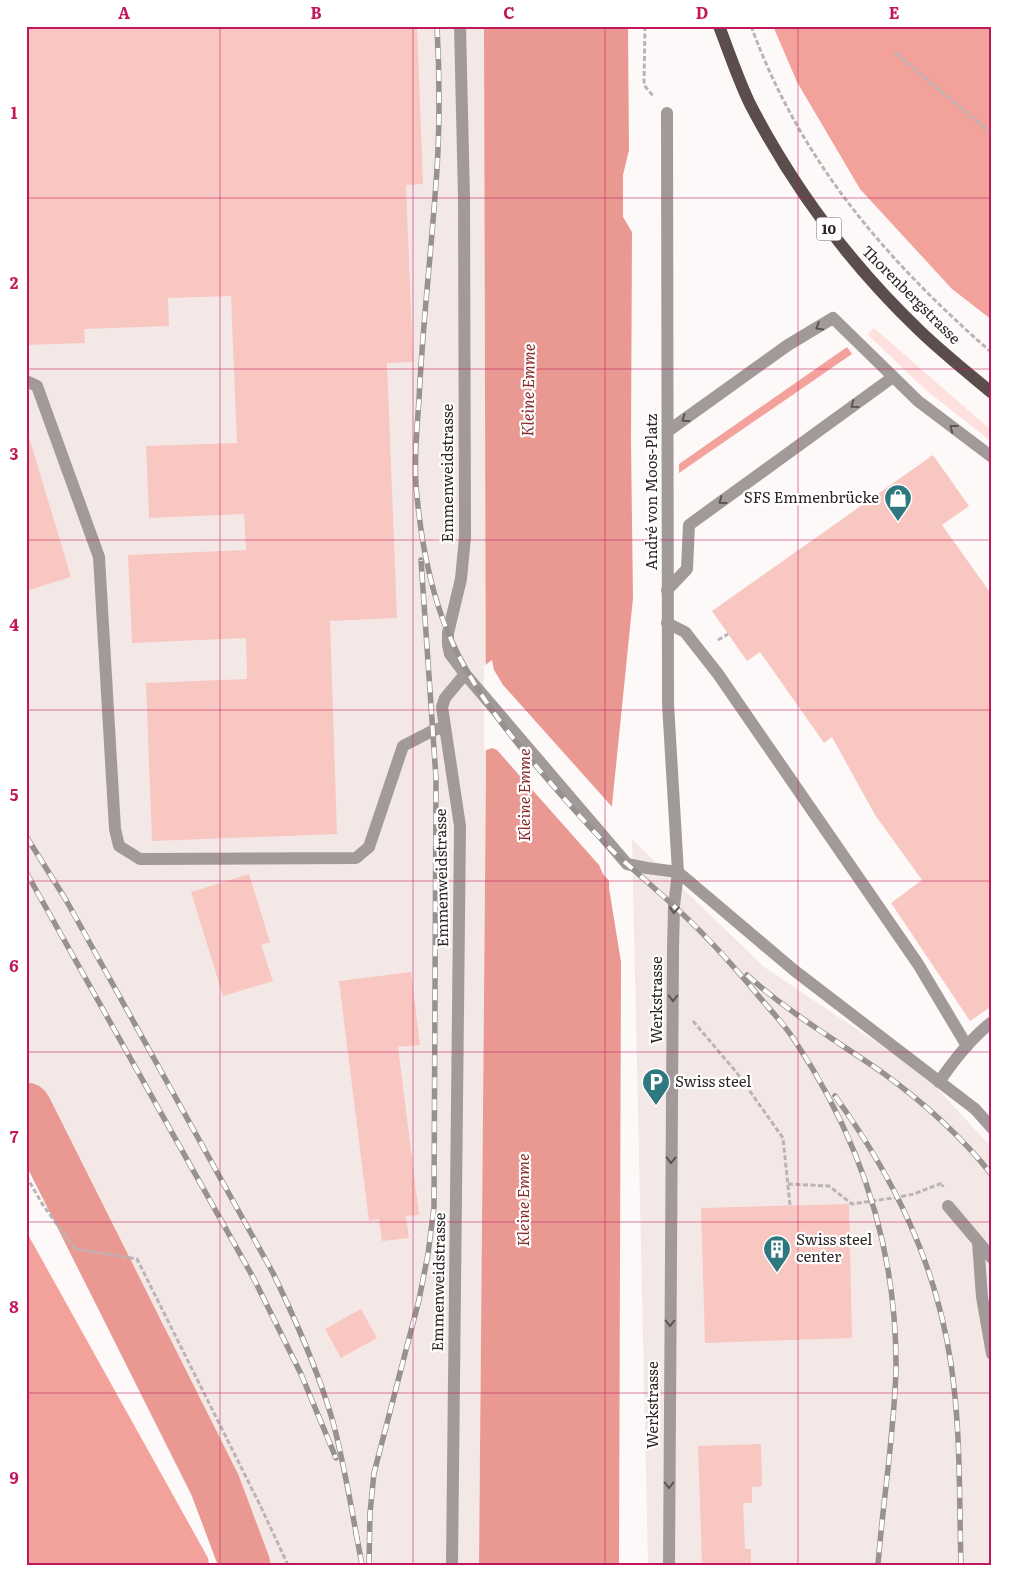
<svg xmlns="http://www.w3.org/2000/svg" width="1018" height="1591" viewBox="0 0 1018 1591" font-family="Literata,serif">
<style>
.built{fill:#f4e8e6}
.green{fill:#fee1de}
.forest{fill:#f2a29a}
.water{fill:#e99992}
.pier{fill:#fdf9f8}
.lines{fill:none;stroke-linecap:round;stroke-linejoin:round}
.river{stroke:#e99992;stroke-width:51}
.building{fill:#f9c7c1}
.path{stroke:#bab5b4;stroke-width:3;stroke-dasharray:5 2.5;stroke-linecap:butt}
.minor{stroke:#a29a99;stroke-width:12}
.major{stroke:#5b4d4b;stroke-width:12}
.rail-casing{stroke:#979190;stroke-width:5.5}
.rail{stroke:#fff;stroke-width:4;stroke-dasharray:11;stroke-linecap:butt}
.oneway{stroke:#5c5453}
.grid{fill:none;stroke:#c2185b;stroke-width:1;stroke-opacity:0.55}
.labels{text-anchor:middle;stroke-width:4.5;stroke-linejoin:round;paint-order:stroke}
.shield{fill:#fff;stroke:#6c6666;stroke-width:1}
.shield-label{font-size:14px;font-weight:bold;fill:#2d2524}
.street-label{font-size:15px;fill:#2d2524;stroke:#fff}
.poi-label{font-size:15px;fill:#2d2524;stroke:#fff;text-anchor:start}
.water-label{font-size:16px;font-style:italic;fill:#872b28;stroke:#fff}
.neatline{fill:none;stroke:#c2185b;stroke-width:2}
.grid-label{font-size:16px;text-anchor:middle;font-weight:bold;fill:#c2185b}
</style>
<rect width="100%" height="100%" fill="#fdf9f8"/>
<g class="built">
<path d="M26 26H484L486 769 479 1565H271L160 1317 26 1076Z"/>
<path d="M632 839 764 967 924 1074 992 1148V1565H648Z"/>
</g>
<path class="green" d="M874 328 992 431V442L927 391 867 334Z"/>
<g class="forest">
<path d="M773 26H992V320L952 289 860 189 797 82Z"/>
<path d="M847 347 852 354 679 473V464Z"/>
<path d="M26 1231 208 1558 209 1565H26Z"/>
</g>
<path class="water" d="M484 26H628L629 150 623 175V217L632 232 631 442 633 598 612 805 609 888 621 962 619 1565H479L486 769Z"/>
<path class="pier" d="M492 660 494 670 503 685 614 809 611 883 603 874 599 865 497 750 492 748 484 751V666Z"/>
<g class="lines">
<path class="river" d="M26 1108 215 1485 245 1565"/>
</g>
<g class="building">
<path d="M26 26H417L423 184 406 185 413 362 387 363 397 618 330 621 337 834 152 841 146 683 247 679 246 638 132 643 128 555 246 550 244 514 149 518 146 446 237 443 231 296 168 298 169 326 84 329 85 343 26 345Z"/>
<path d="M26 427 71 577 26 591Z"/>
<path d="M933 455 969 506 942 525 992 595V1006L970 1021 891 903 922 880 875 815 832 737 824 743 760 652 747 661 712 611Z"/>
<path d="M249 874 270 942 261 945 273 981 223 996 191 892Z"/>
<path d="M411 972 420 1045 398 1047 419 1215 406 1216 409 1238 382 1241 379 1219 369 1221 339 981Z"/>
<path d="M849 1204 852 1338 705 1343 701 1208Z"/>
<path d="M361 1309 377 1338 341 1358 325 1329Z"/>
<path d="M761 1444 762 1486 752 1487V1503H743L745 1549H751V1565H702L698 1446Z"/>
</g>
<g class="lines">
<g class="path">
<path d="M645 26 644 85 654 97"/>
<path d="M751 26C801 162 885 259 992 353"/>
<path d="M895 53 992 134"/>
<path d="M718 640 728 634"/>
<path d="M693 1021 737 1073 783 1138 790 1205"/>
<path d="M26 1176 43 1205 75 1249 137 1259 260 1505 288 1565"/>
<path d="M788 1184 829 1186 852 1204 899 1197 914 1194 942 1183 943 1187"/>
</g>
<g class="minor">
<path d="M667 113 668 704 678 872 674 906 673 949 669 1565"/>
<path d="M26 381 37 386 99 557 115 829 119 846 140 859 356 858 369 847 403 746 434 730 445 727"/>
<path d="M668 431 788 345 833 318 918 401 992 457"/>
<path d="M667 590 687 569 689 525 893 377"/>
<path d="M667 623 685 632 718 674 918 964 967 1046"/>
<path d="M465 674 627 864 647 868 678 872"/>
<path d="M678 872 795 971 975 1109 992 1128"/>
<path d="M939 1082C954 1060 971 1038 992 1022"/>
<path d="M948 1206 992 1258"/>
<path d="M978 1242 982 1297 992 1354"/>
<path d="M452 1565 460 826 442 707 445 698 465 674 450 654 448 645V633L461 579 465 537 464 198 460 26"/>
</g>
<path class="major" d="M719 26C729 52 738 79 750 104 794 189 851 265 920 331 943 353 968 373 992 393"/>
<g class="rail-casing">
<g id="rail">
<path d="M437 26C440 83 440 140 435 196 430 264 422 332 419 400 417 428 414 457 416 485 420 535 429 588 449 635 474 693 514 741 555 788 576 812 596 835 619 857 638 874 657 890 676 908 704 933 728 960 752 988 766 1006 783 1022 795 1041 861 1140 897 1250 896 1370 894 1435 883 1500 878 1565"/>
<path d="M26 836 66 900 273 1273C296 1321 318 1370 333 1422 343 1460 350 1499 357 1538"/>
<path d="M26 872 254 1279 301 1374 336 1458"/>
<path d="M747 975C789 1013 837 1041 883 1073 923 1102 961 1136 992 1175"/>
<path d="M835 1096C894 1178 936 1263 951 1364 961 1430 959 1498 961 1565"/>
<path d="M356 1533 362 1565"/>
<path d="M369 1565 370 1513 374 1473 419 1300 428 1254 434 1207 436 778 421 560"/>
</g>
</g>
<use href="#rail" class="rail"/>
</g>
<defs><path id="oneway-chevron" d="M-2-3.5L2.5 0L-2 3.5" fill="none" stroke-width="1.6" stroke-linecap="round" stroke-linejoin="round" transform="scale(1.25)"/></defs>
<g class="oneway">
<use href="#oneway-chevron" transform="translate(819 327) rotate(149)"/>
<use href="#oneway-chevron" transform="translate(854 405) rotate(144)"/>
<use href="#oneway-chevron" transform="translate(685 419) rotate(144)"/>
<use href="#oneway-chevron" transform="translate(953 428) rotate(-142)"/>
<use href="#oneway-chevron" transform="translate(722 501) rotate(144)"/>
<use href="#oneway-chevron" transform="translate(674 910) rotate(93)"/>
<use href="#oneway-chevron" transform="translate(673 998) rotate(90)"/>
<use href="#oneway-chevron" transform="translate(671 1160) rotate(91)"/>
<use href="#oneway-chevron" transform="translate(670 1323) rotate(90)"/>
<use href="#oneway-chevron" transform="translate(669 1485) rotate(90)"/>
</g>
<path class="grid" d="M220 26V1565M413 26V1565M605 26V1565M798 26V1565M26 198H992M26 369H992M26 540H992M26 710H992M26 881H992M26 1052H992M26 1222H992M26 1393H992"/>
<defs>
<g id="shop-pin" transform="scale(1.4375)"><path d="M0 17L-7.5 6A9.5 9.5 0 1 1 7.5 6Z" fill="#307880" stroke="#fff"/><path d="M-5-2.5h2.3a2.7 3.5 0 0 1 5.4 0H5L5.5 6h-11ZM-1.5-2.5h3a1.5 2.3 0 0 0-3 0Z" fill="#fff"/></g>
<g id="parking-pin" transform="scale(1.4375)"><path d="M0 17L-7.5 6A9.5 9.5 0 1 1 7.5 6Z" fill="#307880" stroke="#fff"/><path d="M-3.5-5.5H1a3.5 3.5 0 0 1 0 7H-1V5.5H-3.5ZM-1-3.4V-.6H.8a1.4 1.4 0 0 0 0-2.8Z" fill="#fff"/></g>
<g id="building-pin" transform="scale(1.4375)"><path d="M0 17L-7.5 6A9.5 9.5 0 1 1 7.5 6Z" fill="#307880" stroke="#fff"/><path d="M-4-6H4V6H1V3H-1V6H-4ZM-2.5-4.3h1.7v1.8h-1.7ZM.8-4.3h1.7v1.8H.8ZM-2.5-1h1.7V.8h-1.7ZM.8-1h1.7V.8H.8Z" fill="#fff"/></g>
</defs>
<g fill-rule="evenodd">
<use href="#shop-pin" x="898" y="498"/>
<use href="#parking-pin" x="656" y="1082"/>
<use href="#building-pin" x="777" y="1249"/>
</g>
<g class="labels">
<rect class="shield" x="816.5" y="217.5" width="25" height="23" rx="4"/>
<g class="shield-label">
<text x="829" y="234">10</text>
</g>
<g class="street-label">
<text transform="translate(911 295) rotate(45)" y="5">Thorenbergstrasse</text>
<text transform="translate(448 473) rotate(-90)" y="5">Emmenweidstrasse</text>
<text transform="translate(652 492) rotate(-90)" y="5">André von Moos-Platz</text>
<text transform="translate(442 878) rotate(-91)" y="5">Emmenweidstrasse</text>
<text transform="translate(657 1000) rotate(-90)" y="5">Werkstrasse</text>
<text transform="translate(439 1282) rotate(-89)" y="5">Emmenweidstrasse</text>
<text transform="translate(653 1405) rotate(-90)" y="5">Werkstrasse</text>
</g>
<g class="poi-label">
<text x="879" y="503" text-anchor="end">SFS Emmenbrücke</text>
<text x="675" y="1087">Swiss steel</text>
<text x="796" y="1245">Swiss steel<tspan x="796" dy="17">center</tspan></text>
</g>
<g class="water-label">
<text transform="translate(528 390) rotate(-89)" y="6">Kleine Emme</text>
<text transform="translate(524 795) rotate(-90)" y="6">Kleine Emme</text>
<text transform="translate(523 1200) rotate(-90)" y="6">Kleine Emme</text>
</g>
</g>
<rect width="1018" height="1591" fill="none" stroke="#ffffff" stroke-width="55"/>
<rect x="28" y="28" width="962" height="1536" class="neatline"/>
<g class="grid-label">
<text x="124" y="19">A</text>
<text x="316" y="19">B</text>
<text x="509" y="19">C</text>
<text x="702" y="19">D</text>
<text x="894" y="19">E</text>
<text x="14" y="119">1</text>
<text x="14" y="289">2</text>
<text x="14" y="460">3</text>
<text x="14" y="631">4</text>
<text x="14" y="801">5</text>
<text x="14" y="972">6</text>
<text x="14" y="1143">7</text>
<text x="14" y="1313">8</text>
<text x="14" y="1484">9</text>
</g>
</svg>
